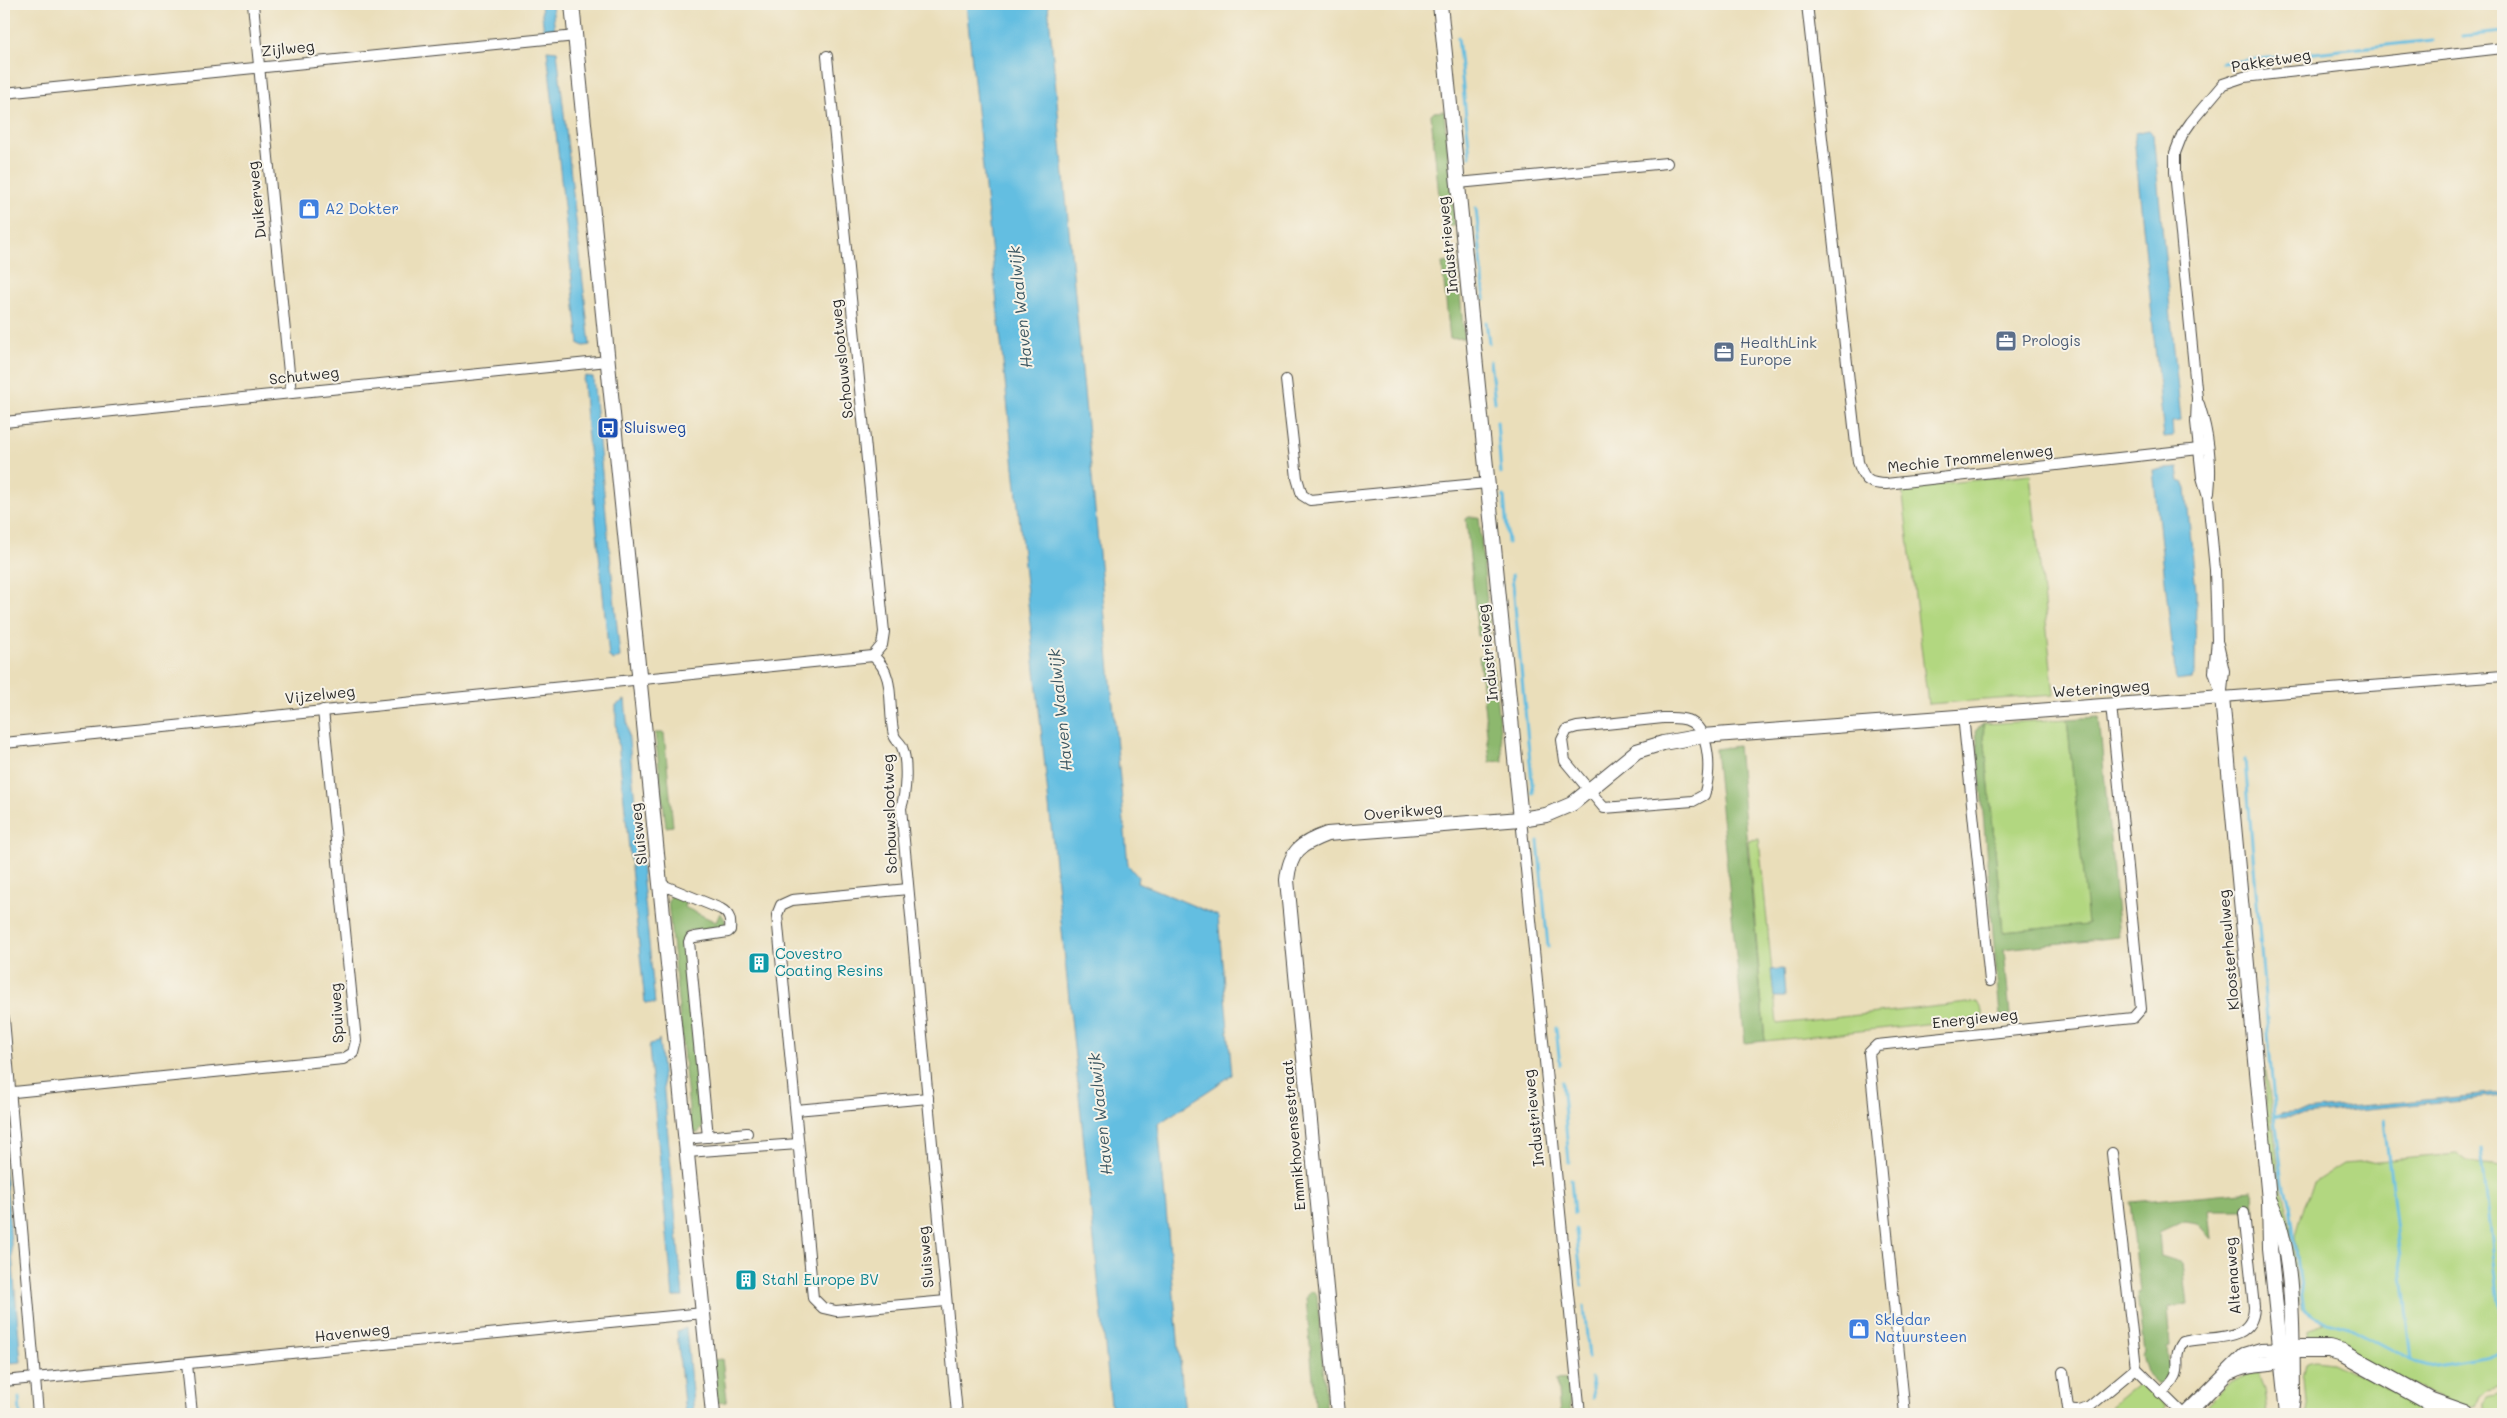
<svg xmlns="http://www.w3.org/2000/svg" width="2507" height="1418" viewBox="0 0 2507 1418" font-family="Mali,sans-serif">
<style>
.green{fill:#b2d780;stroke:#6e8156}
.forest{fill:#8db86e;stroke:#5c724c}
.water{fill:#63bee1;stroke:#477486}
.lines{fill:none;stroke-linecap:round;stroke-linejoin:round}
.stream{stroke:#63bee1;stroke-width:3}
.street-casing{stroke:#484640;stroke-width:12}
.secondary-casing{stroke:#484640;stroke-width:16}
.highway-casing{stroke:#484640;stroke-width:20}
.street{stroke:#fff;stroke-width:10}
.secondary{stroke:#fff;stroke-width:14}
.highway{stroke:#fff;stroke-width:18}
.labels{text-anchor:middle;stroke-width:4;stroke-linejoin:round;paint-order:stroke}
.street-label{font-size:15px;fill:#2b2b2b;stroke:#f7f3e8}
.shop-label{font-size:15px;fill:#366cbe;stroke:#f7f3e8;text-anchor:start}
.service-label{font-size:15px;fill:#4e5e75;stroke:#f7f3e8;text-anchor:start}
.transit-label{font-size:15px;fill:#164399;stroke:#f7f3e8;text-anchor:start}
.culture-label{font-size:15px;fill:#0d838f;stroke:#f7f3e8;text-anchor:start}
.water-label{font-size:16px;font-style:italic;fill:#3c5762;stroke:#f7f3e8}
</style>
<rect width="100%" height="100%" fill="#f7f3e8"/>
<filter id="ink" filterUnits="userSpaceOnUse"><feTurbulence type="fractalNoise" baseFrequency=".02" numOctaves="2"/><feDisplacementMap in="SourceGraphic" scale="10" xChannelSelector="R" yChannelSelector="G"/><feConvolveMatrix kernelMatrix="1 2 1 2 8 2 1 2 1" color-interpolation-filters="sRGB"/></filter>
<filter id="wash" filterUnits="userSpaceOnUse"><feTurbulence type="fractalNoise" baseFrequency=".0096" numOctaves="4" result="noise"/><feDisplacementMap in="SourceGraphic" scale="20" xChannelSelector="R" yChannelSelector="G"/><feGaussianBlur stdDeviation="1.12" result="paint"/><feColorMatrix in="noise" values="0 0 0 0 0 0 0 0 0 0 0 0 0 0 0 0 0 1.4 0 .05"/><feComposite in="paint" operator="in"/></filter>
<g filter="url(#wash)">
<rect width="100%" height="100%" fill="#eadeba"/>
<g class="green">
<path d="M2030 474 2054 695 1928 704 1902 488Z"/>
<path d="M2067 719 2089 924 2003 932 1983 724Z"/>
<path d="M1759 839 1777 1024 1977 1002 1982 1011V1018L1765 1041 1748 840Z"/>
<path d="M2263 1063 2269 1093 2280 1182 2291 1230 2299 1301 2294 1309 2272 1191Z"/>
<path d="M2457 1154 2467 1162 2503 1166V1386L2486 1390 2480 1395 2475 1406H2462L2309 1342 2308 1332 2323 1322 2302 1310 2296 1235 2305 1204 2314 1183 2344 1164Z"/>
<path d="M2314 1360 2332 1362 2440 1414H2307L2304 1377 2307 1362Z"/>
<path d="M2249 1373 2258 1374 2264 1389 2267 1414H2199L2229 1384Z"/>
<path d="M2140 1382 2166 1406 2158 1414H2102Z"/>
<path d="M2503 1393V1414L2488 1412 2484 1408V1402L2487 1397Z"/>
</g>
<g class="forest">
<path d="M1444 111 1455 226H1442L1431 115 1434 112Z"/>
<path d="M1457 261 1464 338 1450 339 1442 263Z"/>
<path d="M1469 517H1479L1490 634 1478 636 1466 519Z"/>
<path d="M1492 655 1503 761 1490 762 1479 656Z"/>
<path d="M2099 717 2119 937 2004 949 2010 1015 2000 1016 1976 730 1983 724 2003 932 2088 924 2067 719Z"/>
<path d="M655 733H664L673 826 666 827Z"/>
<path d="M1738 746 1765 1041 1745 1043 1715 749Z"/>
<path d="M676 895 686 899 684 907 716 922 720 913C724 917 727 922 725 928L698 933 690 930 684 933 703 1128 697 1134 691 1129 668 901 671 896Z"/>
<path d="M2253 1191 2254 1210H2209L2212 1239 2198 1223 2185 1221 2159 1233 2161 1257 2183 1264 2188 1304 2167 1307 2170 1346 2167 1347 2169 1364 2175 1368 2172 1377 2165 1384 2157 1383 2146 1372 2141 1357 2144 1353 2137 1293 2140 1292 2130 1202Z"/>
<path d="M1310 1292H1315L1317 1295 1327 1414H1316L1306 1298Z"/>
<path d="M722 1359 727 1399 726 1402 717 1403 712 1360Z"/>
<path d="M1568 1379 1571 1414H1560L1557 1380Z"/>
</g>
<g class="water">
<path d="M541 4H552L555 33 544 34Z"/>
<path d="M966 4H1048L1128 865 1138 877 1137 882 1218 916 1232 1075 1158 1124 1185 1414H1112Z"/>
<path d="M547 50 557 51 590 345 584 346 579 344Z"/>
<path d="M2149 130 2153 134 2181 421 2172 422 2173 436 2164 437 2134 136 2135 133Z"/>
<path d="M585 376 593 377 596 411 620 657 614 660 609 657 585 407 583 380Z"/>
<path d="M2178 468 2180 482H2183L2186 489 2196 591 2195 673 2191 679 2176 681 2153 470Z"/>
<path d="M625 700 655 1004 645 1003 616 723V705Z"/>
<path d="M1783 969 1785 997H1774L1771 970Z"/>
<path d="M659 1039 683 1297H673L649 1048 650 1044 658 1042Z"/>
<path d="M2503 1093V1096L2281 1117V1113Z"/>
<path d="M4 1158 21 1362 10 1363 4 1287Z"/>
<path d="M686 1328 694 1414H685L677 1332Z"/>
</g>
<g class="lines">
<g class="stream">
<path d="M2463 36 2503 32"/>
<path d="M1458 38 1470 156"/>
<path d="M2222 63 2433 40"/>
<path d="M1476 208 1485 299"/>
<path d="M1486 322 1489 343"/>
<path d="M1490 361 1495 402"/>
<path d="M1497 422 1501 473"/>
<path d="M1504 496 1508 543"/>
<path d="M1512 575 1533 793"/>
<path d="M2245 760 2275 1116 2283 1183 2290 1205 2304 1310 2316 1318 2349 1327 2415 1362 2429 1366 2503 1354"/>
<path d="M1538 841 1548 947"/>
<path d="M1556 1028 1560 1065"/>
<path d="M1562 1082 1569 1162"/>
<path d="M2275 1116 2281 1115"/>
<path d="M2384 1120 2412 1360"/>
<path d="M2481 1149 2503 1336"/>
<path d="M1571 1179 1574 1214"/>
<path d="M1576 1230 1582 1285"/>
<path d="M1584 1306 1589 1358"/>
<path d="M1591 1378 1593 1398"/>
<path d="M19 1398 20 1414"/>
</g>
</g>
</g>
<g filter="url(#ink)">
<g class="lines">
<g class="street-casing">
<g id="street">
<path d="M253 4 291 393"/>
<path d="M1807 4 1858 462C1864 479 1867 484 1886 484L2208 448"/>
<path d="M827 56 884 632 882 645 873 656"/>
<path d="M4 93 576 36"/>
<path d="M1458 183 1667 163"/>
<path d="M1286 380 1297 478 1302 495 1310 500 1487 483"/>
<path d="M2199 404C2208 432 2212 464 2209 493"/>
<path d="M4 422 608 361"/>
<path d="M2218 644 2224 671 2222 691"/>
<path d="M2222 697 2214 672 2217 640 2215 570 2208 497 2202 477 2196 422 2197 398 2175 172V153L2182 135 2191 122 2223 84 2244 77 2503 48"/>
<path d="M2222 697 2503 676"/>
<path d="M1963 715 1990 981"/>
<path d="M1663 718C1671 718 1680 717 1687 720 1712 729 1711 775 1704 795L1693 801 1604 808 1565 761 1562 740 1567 730 1577 727Z"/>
<path d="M4 743 873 656C897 675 887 708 894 735 895 740 901 743 902 747 908 762 906 794 901 808L957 1414"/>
<path d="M1521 819 1580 1414"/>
<path d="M660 884 721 909C730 914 731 921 730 930L728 932 695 937 691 938 689 942 708 1137"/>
<path d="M908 889 792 900 781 905 777 915 813 1298 823 1308 836 1311 946 1301"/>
<path d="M4 1019 38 1414"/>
<path d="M4 1093 343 1059 353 1053 356 1041 323 710"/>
<path d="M796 1110 928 1098"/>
<path d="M685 1139 747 1133"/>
<path d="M687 1152 798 1144"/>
<path d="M2112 1153 2136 1368 2183 1414"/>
<path d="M187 1364 192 1414"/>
<path d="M2063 1372 2068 1408C2074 1413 2080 1411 2088 1408L2136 1368"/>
<path d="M4 1381 703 1313"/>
<path d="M2160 1393C2191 1370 2168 1362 2183 1342 2209 1335 2253 1345 2254 1307L2244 1213"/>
<path d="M1905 1414 1869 1053 1877 1045 2133 1018 2141 1009 2111 705"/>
</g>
</g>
<g class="secondary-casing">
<g id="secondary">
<path d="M572 4 713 1414"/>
<path d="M1440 4 1521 819"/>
<path d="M2270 1201C2296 1252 2292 1340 2293 1397L2291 1411"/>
<path d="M2232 1371C2249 1361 2273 1368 2287 1355"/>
<path d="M1338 1414 1287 880C1290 850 1301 844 1327 834L1521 819 1546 815 1572 804 1637 751 1663 743 1702 736 2222 697 2269 1200 2270 1248 2287 1414"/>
<path d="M2186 1414 2245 1355 2261 1350 2289 1349"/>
</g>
</g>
<g class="highway-casing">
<path id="highway" d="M2292 1349H2329L2343 1353 2431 1402 2465 1414"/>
</g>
<use href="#street" class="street"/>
<use href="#secondary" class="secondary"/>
<use href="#highway" class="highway"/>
</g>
</g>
<defs>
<g id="shop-square" transform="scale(1.125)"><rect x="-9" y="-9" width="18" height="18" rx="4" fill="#3f7fe0" stroke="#f7f3e8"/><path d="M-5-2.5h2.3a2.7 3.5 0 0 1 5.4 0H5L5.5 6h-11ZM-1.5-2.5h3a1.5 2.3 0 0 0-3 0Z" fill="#fff"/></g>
<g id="office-square" transform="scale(1.125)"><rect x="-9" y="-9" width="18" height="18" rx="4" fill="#5c6f8a" stroke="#f7f3e8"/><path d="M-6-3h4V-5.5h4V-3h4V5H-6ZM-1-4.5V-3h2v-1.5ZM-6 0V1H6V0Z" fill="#fff"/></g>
<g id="bus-square" transform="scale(1.125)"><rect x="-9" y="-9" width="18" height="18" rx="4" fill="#1a4fb4" stroke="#f7f3e8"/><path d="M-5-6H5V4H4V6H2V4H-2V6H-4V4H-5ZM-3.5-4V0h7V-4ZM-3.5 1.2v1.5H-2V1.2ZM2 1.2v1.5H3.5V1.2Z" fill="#fff"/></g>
<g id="building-square" transform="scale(1.125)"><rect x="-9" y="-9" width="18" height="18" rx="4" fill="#0f9aa8" stroke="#f7f3e8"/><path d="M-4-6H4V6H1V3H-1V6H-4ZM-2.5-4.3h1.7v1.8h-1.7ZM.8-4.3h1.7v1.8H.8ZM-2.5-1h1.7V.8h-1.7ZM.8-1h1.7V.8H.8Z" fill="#fff"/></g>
</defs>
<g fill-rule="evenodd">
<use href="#shop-square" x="309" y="209"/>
<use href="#office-square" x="2006" y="341"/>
<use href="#office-square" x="1724" y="352"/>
<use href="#bus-square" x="608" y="428"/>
<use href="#building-square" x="759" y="963"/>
<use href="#building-square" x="746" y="1280"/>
<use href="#shop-square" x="1859" y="1329"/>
</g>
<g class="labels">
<g class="street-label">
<text transform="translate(288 49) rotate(-6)" y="5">Zijlweg</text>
<text transform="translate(2271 61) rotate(-9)" y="5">Pakketweg</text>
<text transform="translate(257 200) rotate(-96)" y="5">Duikerweg</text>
<text transform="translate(1448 245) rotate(-96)" y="5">Industrieweg</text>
<text transform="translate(842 359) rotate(-96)" y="5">Schouwslootweg</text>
<text transform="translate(304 376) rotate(-6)" y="5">Schutweg</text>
<text transform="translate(1970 459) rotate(-6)" y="5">Mechie Trommelenweg</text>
<text transform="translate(1488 653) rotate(-96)" y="5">Industrieweg</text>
<text transform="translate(2101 689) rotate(-4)" y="5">Weteringweg</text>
<text transform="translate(320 695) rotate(-6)" y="5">Vijzelweg</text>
<text transform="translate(1403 812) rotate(-5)" y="5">Overikweg</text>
<text transform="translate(890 814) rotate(-92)" y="5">Schouwslootweg</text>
<text transform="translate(639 834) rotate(-96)" y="5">Sluisweg</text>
<text transform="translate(2229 950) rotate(-95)" y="5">Kloosterheulweg</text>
<text transform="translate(337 1013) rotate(-93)" y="5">Spuiweg</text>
<text transform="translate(1975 1019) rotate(-6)" y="5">Energieweg</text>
<text transform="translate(1534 1118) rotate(-96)" y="5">Industrieweg</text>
<text transform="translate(1294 1135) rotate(-95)" y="5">Emmikhovensestraat</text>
<text transform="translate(926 1257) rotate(-95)" y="5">Sluisweg</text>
<text transform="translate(2233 1276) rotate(-94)" y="5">Altenaweg</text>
<text transform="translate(352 1333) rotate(-6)" y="5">Havenweg</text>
</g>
<g class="shop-label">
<text x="325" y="214">A2 Dokter</text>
<text x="1875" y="1325">Skledar<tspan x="1875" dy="17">Natuursteen</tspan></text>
</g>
<g class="service-label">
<text x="2022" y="346">Prologis</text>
<text x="1740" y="348">HealthLink<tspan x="1740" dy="17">Europe</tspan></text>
</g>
<g class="transit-label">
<text x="624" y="433">Sluisweg</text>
</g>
<g class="culture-label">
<text x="775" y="959">Covestro<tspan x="775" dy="17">Coating Resins</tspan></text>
<text x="762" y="1285">Stahl Europe BV</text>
</g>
<g class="water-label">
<text transform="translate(1020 307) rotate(-96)" y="6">Haven Waalwijk</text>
<text transform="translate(1060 710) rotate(-96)" y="6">Haven Waalwijk</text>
<text transform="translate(1100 1114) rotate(-96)" y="6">Haven Waalwijk</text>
</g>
</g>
<rect width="2507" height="1418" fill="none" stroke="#f7f3e8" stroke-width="20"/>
</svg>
